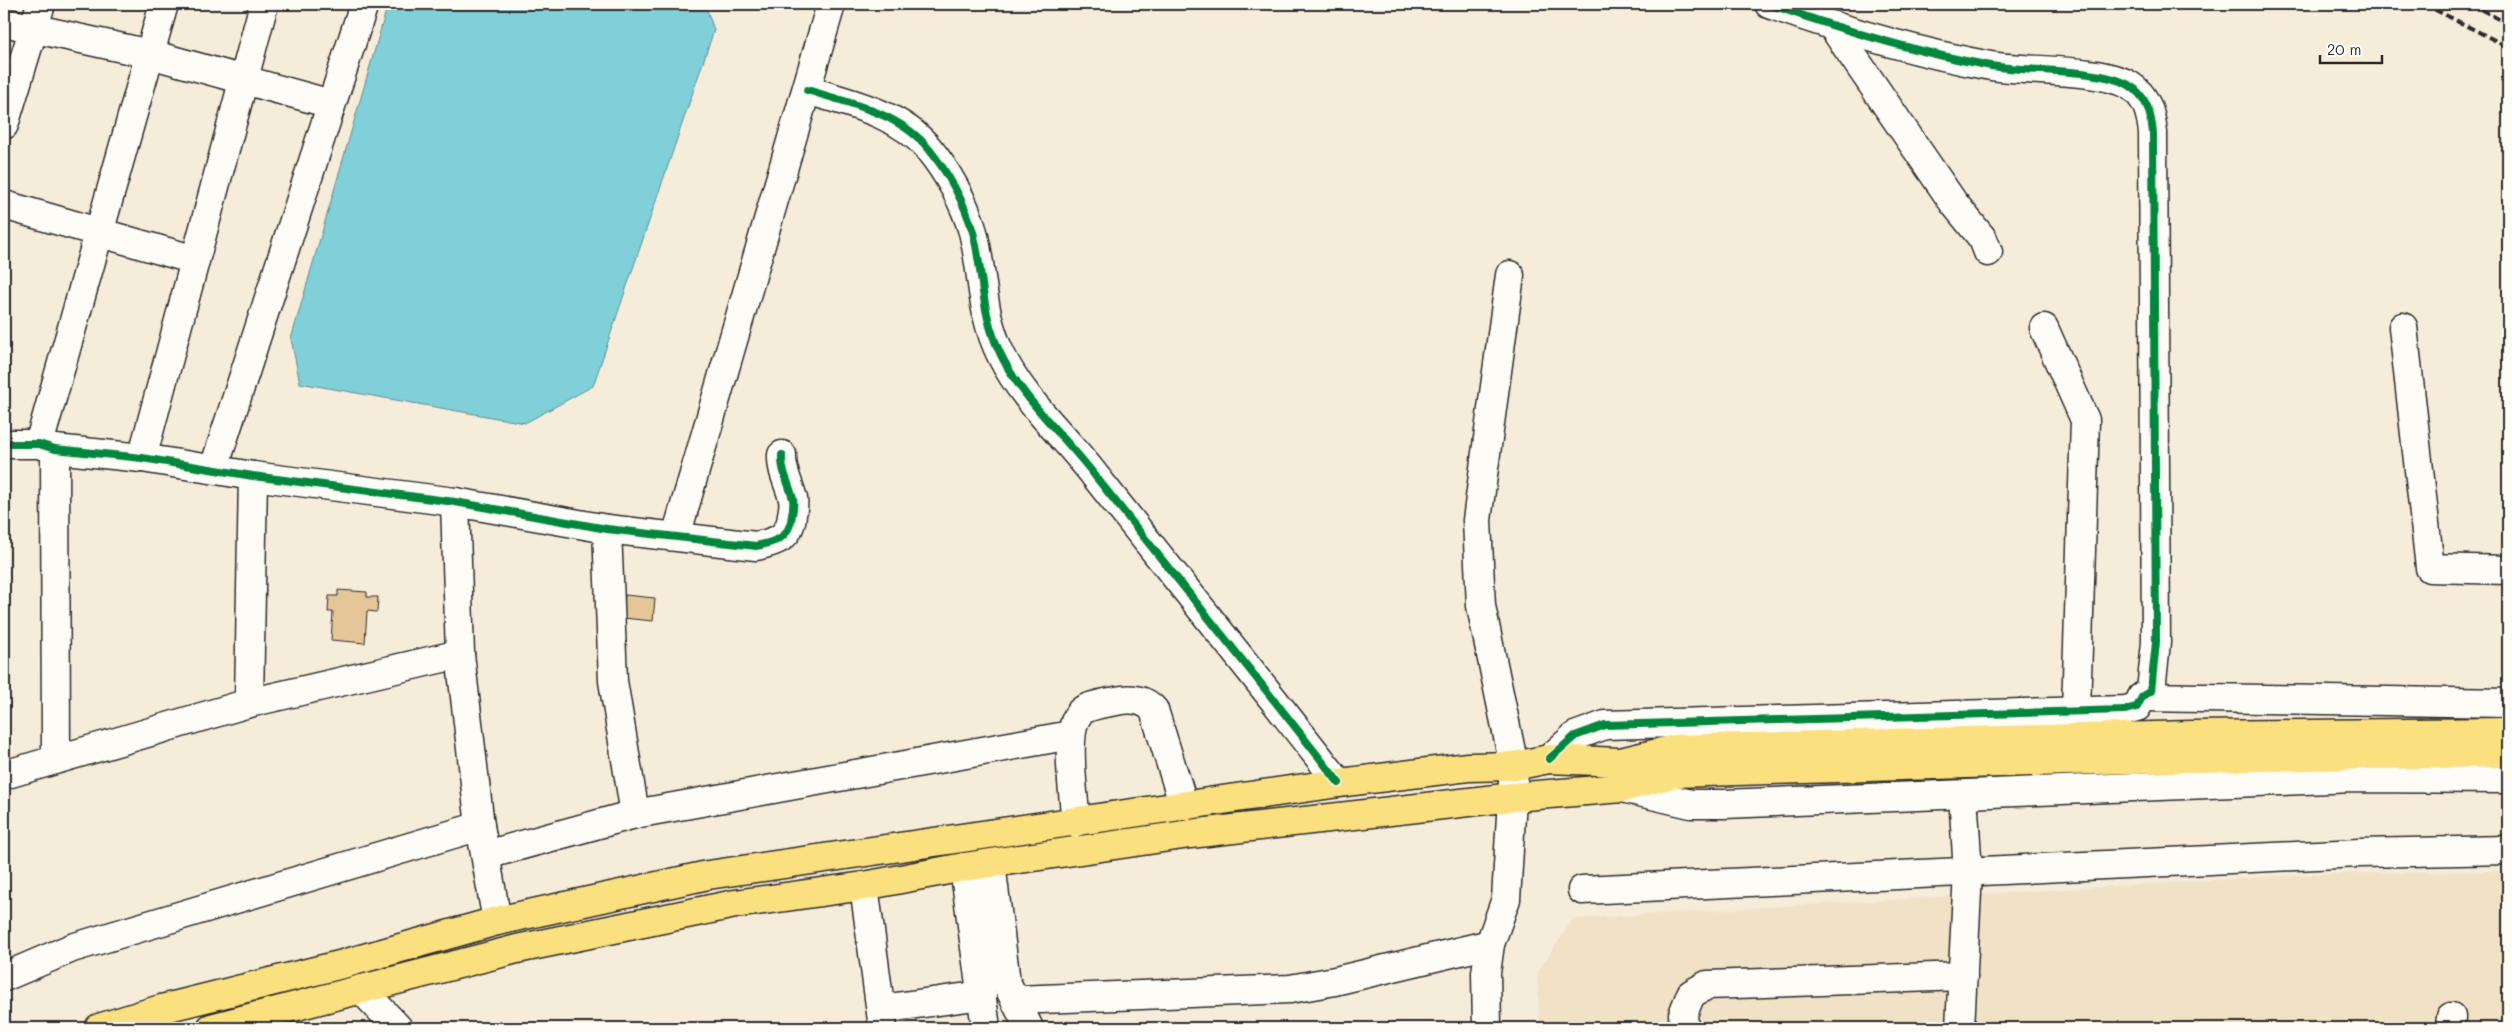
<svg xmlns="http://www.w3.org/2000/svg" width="2512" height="1032" viewBox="0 0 2512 1032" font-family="Mali,sans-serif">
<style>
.built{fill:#f1e1c6}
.water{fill:#80d0d9;stroke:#5e8e93}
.building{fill:#e5c698;stroke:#2b2b2b}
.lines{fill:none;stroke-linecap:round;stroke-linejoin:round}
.minor-casing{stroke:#2b2b2b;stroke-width:31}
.major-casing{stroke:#2b2b2b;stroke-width:31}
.minor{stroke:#fdfcf7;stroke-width:28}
.major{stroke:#fbe080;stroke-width:28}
.rail{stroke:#2b2b2b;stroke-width:4;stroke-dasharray:8 4;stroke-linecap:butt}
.cycleway-casing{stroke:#fdfcf7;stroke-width:11}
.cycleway{stroke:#00873e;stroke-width:8}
</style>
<rect width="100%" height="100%" fill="#f6ecda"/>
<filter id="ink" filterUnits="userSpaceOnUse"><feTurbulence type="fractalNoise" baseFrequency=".02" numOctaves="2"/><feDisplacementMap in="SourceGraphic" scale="10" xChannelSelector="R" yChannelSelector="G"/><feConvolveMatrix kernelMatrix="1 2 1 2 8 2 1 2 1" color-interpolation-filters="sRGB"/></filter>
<g filter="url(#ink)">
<path class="built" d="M2508 871V1028H1540L1537 973 1573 919 2316 874Z"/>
<path class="water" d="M388 4H705L714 30 593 386 525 423 300 383 291 339Z"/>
<g class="building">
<path d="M338 590 367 592V597H378L377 612 367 611 365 643 331 640 333 612H328L329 596H338Z"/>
<path d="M625 595 655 598 653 621 623 618Z"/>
</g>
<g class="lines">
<g class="minor-casing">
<g id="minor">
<path d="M4 22 150 54 331 104"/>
<path d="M1833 27 1953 202 1983 239 1988 252"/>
<path d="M807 90C849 103 899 113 928 148 947 171 965 203 973 232 984 275 980 312 1001 355 1024 402 1065 436 1096 477 1177 579 1259 680 1339 783"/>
<path d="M4 125 41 4"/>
<path d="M4 205 195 260"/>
<path d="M2403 327 2430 568 2508 570"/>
<path d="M2044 328 2085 420 2076 711"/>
<path d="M4 444H39L55 449 142 458 253 476 455 502 607 529 756 546C776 542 790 538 792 515 793 510 794 504 793 499 789 483 781 471 782 455"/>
<path d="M39 444 164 4"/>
<path d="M55 449 56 759"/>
<path d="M142 458 264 4"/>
<path d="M214 468 364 4"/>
<path d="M455 502 460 654 480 826"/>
<path d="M607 529 613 681 635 814"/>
<path d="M676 536 830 8"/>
<path d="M2142 697 2508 703"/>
<path d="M249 703 253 476"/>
<path d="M1549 759 1575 736 1605 725 2125 710 2137 707 2142 697 2151 691 2156 642 2153 133C2151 114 2147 96 2129 85 2098 68 2028 72 1991 66 1914 52 1842 30 1769 4"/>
<path d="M4 775 249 703 460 654"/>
<path d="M1622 788 1691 804H1724L2354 778 2508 779"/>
<path d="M1076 822C1074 797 1062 724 1083 710 1091 705 1106 703 1116 701 1130 698 1145 699 1154 710L1184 806"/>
<path d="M486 855 635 814 1071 735"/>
<path d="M991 864 1006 982 1029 1028"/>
<path d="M964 867 986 1028"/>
<path d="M864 886 883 1028"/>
<path d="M1582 890 2359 853 2508 850"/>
<path d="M4 977 72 948 480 826 497 921"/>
<path d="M361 989 398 1028"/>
<path d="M1016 1000 1290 989 1335 981 1490 944"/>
<path d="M881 1009 982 995"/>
<path d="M1487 1028 1486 973 1490 944 1506 899 1514 766 1481 606 1477 520 1510 275"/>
<path d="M1684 1028 1683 1014 1691 994 1707 985 1963 976"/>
<path d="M1960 1028 1968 872 1963 795"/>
<path d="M2450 1028 2451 1017"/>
</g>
</g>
<g class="major-casing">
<g id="major">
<path d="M99 1028 161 1009 343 964 497 921 708 875 1339 783 1468 767 1514 766 1549 759 1620 762 1674 749 2191 735 2508 732"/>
<path d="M211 1028 517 949 735 904 864 886 964 867 1190 834 1513 797 1622 788 1675 773 2130 759 2508 753"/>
</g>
</g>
<use href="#minor" class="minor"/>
<use href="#major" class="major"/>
<g class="rail">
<path d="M2424 4 2508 47"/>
<path d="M2471 4 2508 24"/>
<path d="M2506 4 2508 5"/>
</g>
<g class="cycleway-casing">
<g id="cycleway">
<path d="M807 90C849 103 899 113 928 148 947 171 965 203 973 232 984 275 980 312 1001 355 1024 402 1065 436 1096 477 1177 579 1259 680 1339 783"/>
<path d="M4 444H39L55 449 142 458 253 476 455 502 607 529 756 546C776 542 790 538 792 515 793 510 794 504 793 499 789 483 781 471 782 455"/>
<path d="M1549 759 1575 736 1605 725 2125 710 2137 707 2142 697 2151 691 2156 642 2153 133C2151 114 2147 96 2129 85 2098 68 2028 72 1991 66 1914 52 1842 30 1769 4"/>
</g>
</g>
<use href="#cycleway" class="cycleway"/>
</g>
</g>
<rect width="2512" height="1032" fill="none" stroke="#fdfcf7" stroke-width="20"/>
<rect x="10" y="10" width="2492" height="1012" fill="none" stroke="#2b2b2b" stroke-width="2" filter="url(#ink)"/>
<path d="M2320 55v8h62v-8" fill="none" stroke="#2b2b2b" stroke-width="2.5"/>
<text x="2327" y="55" font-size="15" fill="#2b2b2b" stroke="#fdfcf7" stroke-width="4" paint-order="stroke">20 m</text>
</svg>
